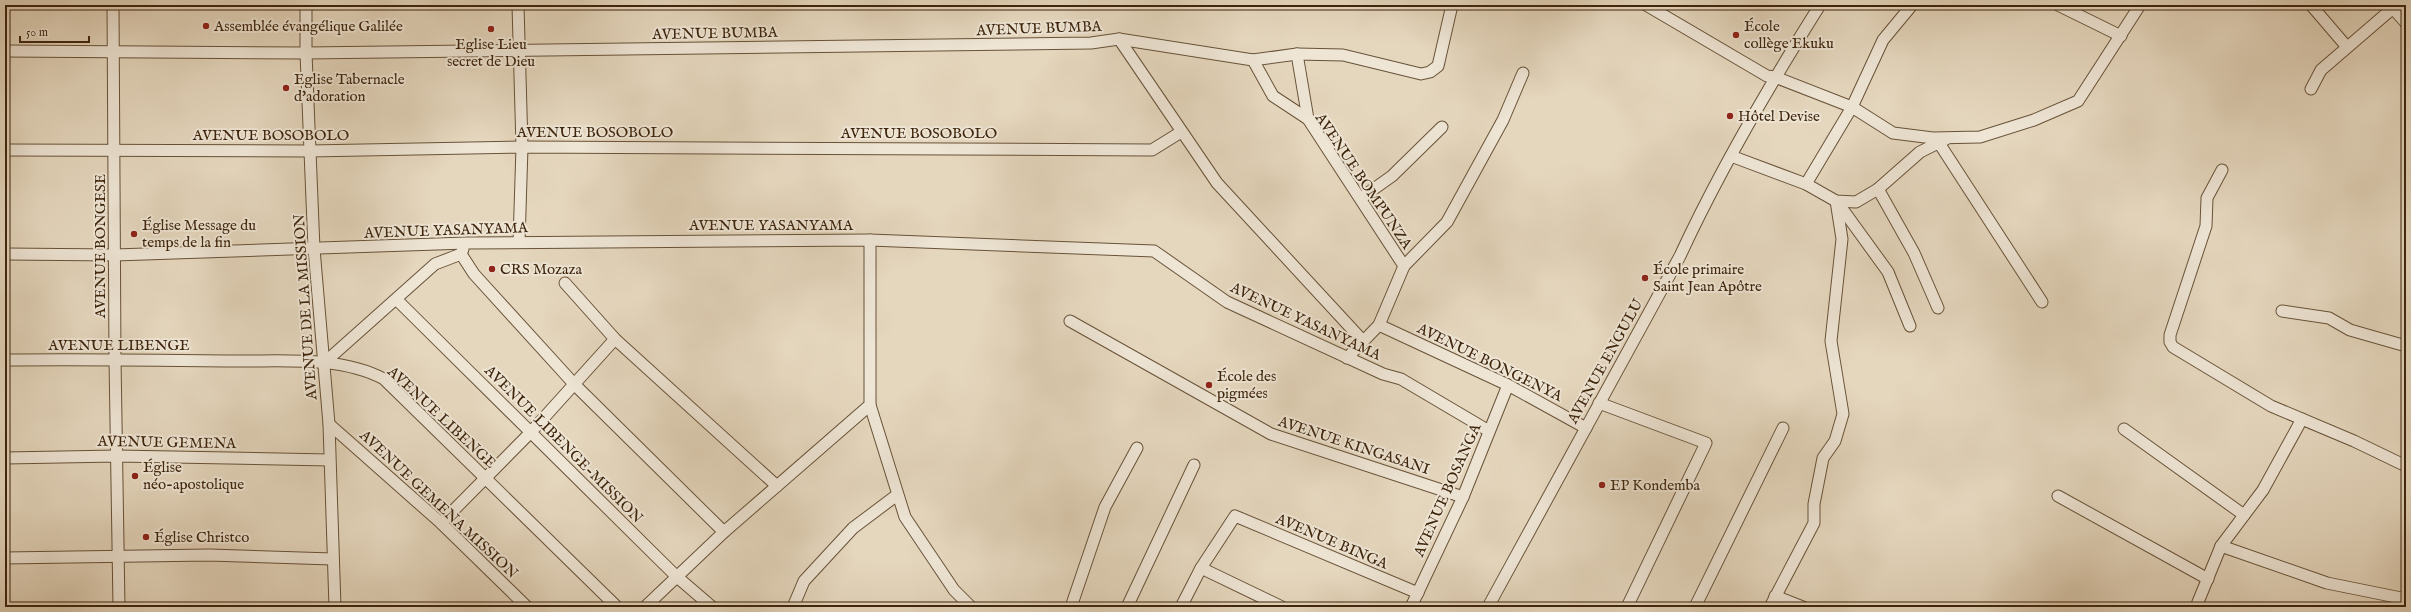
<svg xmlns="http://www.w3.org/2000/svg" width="2411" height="612" viewBox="0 0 2411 612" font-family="'IM FELL English',serif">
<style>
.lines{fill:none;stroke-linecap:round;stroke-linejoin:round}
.minor-casing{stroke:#685238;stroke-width:13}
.minor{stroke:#eee5d5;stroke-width:11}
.poi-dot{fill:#8f2418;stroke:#eee5d5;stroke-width:1.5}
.labels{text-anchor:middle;stroke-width:4;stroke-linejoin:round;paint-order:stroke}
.poi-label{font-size:15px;fill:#3e250c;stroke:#eee5d5;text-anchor:start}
.street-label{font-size:15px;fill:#3e250c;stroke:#eee5d5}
</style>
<rect width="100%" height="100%" fill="#e5d7be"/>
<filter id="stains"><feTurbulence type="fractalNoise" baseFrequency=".005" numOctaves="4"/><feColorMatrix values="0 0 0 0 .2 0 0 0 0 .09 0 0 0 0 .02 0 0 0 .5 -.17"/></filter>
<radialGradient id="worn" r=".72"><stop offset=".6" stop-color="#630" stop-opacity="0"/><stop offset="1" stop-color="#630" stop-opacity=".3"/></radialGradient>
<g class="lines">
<g class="minor-casing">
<g id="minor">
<path d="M113 5 115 359 119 607"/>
<path d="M306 5V53L314 249 329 424 335 607"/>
<path d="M518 5 522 147 519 242"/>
<path d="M1646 5 1767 76 1775 77 1852 107 1893 133 1933 138 1980 137 2034 120 2078 101 2140 5"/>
<path d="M2058 5 2121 36"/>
<path d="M2311 5 2347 47"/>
<path d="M2390 5 2406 23"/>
<path d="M1119 39 1217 183 1363 341"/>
<path d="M5 51 306 53 1091 43 1119 39 1253 60 1297 54 1343 55 1421 74 1430 72 1438 66 1452 5"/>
<path d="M1297 54 1308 119"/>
<path d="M1253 60 1273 96 1308 119 1404 266"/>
<path d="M2311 89 2321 70 2393 8"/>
<path d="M1939 143 2042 302"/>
<path d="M5 150 310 151 522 147 1152 150 1181 132"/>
<path d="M1731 156 1806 184 1836 201 1856 202 1878 189 1920 152 1946 139"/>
<path d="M2222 170 2207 198 2206 226 2170 335V342L2173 347 2271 406 2354 441 2406 466"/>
<path d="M1806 184 1852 107 1883 40 1912 5"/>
<path d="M1878 189 1914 253 1938 308"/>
<path d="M1361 198 1392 176 1442 127"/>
<path d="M1838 203 1888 272 1910 326"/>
<path d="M5 254 115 255 466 243 870 240 1154 251 1227 302 1383 374 1401 379 1489 431"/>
<path d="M461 254 474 274 575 385 724 532"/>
<path d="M565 283 615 339 777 486"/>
<path d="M397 300 676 576 712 607"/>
<path d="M2282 311 2329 318 2350 330 2406 346"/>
<path d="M1070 321 1271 434 1463 497"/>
<path d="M1379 325 1508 385 1586 428"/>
<path d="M1347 358 1379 325 1404 266 1447 222 1503 120 1523 73"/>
<path d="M5 360C80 359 154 360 229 361 279 362 339 355 384 379L617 607"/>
<path d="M324 363 435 264 461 254 463 249"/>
<path d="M1599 403 1706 443 1627 607"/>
<path d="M870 405 905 517 954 590 971 607"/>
<path d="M329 424 441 523 527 607"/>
<path d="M2124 429 2244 515"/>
<path d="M5 458 117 456 329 460"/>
<path d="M2058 496 2208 579"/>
<path d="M441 523 531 432 615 339"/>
<path d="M2221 546 2327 583 2406 599"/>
<path d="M5 558 209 555 332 559"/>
<path d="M1201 568 1282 607"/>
<path d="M1775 596 1803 607"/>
<path d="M645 607 724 532 870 405V240"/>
<path d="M793 607 804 581 853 528 897 495"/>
<path d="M1071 607 1105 507 1137 448"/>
<path d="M1127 607 1194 465"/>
<path d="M1181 607 1201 568 1235 516 1418 593"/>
<path d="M1411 607 1463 497 1508 385"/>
<path d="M1488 607 1680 256C1720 169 1769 86 1820 5"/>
<path d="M1695 607 1783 428"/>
<path d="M1770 607 1814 523V504L1823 458 1835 441 1843 414 1831 341 1842 239 1836 201"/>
<path d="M2196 607 2221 546 2263 490 2302 419"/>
</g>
</g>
<use href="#minor" class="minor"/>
</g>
<g class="poi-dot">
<circle cx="206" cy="26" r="4"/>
<circle cx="491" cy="29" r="4"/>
<circle cx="1736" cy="35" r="4"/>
<circle cx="286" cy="88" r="4"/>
<circle cx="1730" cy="116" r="4"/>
<circle cx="134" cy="234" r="4"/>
<circle cx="492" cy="269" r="4"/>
<circle cx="1645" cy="278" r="4"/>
<circle cx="1209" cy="385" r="4"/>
<circle cx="135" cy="476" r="4"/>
<circle cx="1602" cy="485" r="4"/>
<circle cx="146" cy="537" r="4"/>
</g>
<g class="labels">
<g class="poi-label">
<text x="214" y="31">Assemblée évangélique Galilée</text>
<text x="1744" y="31">École<tspan x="1744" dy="17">collège Ekuku</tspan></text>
<text x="491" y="49" text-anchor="middle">Eglise Lieu<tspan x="491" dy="17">secret de Dieu</tspan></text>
<text x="294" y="84">Eglise Tabernacle<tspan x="294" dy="17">d'adoration</tspan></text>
<text x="1738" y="121">Hôtel Devise</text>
<text x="142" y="230">Église Message du<tspan x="142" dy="17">temps de la fin</tspan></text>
<text x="500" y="274">CRS Mozaza</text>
<text x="1653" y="274">École primaire<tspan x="1653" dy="17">Saint Jean Apôtre</tspan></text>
<text x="1217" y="381">École des<tspan x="1217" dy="17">pigmées</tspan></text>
<text x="143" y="472">Église<tspan x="143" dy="17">néo-apostolique</tspan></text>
<text x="1610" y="490">EP Kondemba</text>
<text x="154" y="542">Église Christco</text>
</g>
<g class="street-label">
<text transform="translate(1039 28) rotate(-2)" y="5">AVENUE BUMBA</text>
<text transform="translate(715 33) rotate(-1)" y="5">AVENUE BUMBA</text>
<text x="595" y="137">AVENUE BOSOBOLO</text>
<text x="919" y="138">AVENUE BOSOBOLO</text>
<text x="271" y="140">AVENUE BOSOBOLO</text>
<text transform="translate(1364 181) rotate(56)" y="5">AVENUE BOMPUNZA</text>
<text x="771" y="230">AVENUE YASANYAMA</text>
<text transform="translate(446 230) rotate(-2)" y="5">AVENUE YASANYAMA</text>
<text transform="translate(100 246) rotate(-90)" y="5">AVENUE BONGESE</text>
<text transform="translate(305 307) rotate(-94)" y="5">AVENUE DE LA MISSION</text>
<text transform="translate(1306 321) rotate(25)" y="5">AVENUE YASANYAMA</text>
<text x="119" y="350">AVENUE LIBENGE</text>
<text transform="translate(1605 361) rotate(-61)" y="5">AVENUE ENGULU</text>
<text transform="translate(1490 362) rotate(26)" y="5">AVENUE BONGENYA</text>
<text transform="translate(442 417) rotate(43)" y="5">AVENUE LIBENGE</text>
<text transform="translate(167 442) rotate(1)" y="5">AVENUE GEMENA</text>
<text transform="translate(564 444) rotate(45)" y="5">AVENUE LIBENGE-MISSION</text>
<text transform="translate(1354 445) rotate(18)" y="5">AVENUE KINGASANI</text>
<text transform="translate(1447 490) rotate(-66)" y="5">AVENUE BOSANGA</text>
<text transform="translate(439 504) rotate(43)" y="5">AVENUE GEMENA MISSION</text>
<text transform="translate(1332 541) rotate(23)" y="5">AVENUE BINGA</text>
</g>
</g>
<rect width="2411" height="612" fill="none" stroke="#e5d7be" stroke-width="20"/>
<rect x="6" y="6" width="2399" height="600" fill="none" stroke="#3e250c" stroke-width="2"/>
<rect x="10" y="10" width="2391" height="592" fill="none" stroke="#3e250c"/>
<path d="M20 36v6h69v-6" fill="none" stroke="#3e250c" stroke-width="2"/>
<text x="26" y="36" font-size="12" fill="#3e250c" stroke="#eee5d5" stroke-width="3" paint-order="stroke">50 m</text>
<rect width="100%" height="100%" filter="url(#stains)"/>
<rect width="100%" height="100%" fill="url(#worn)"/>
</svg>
